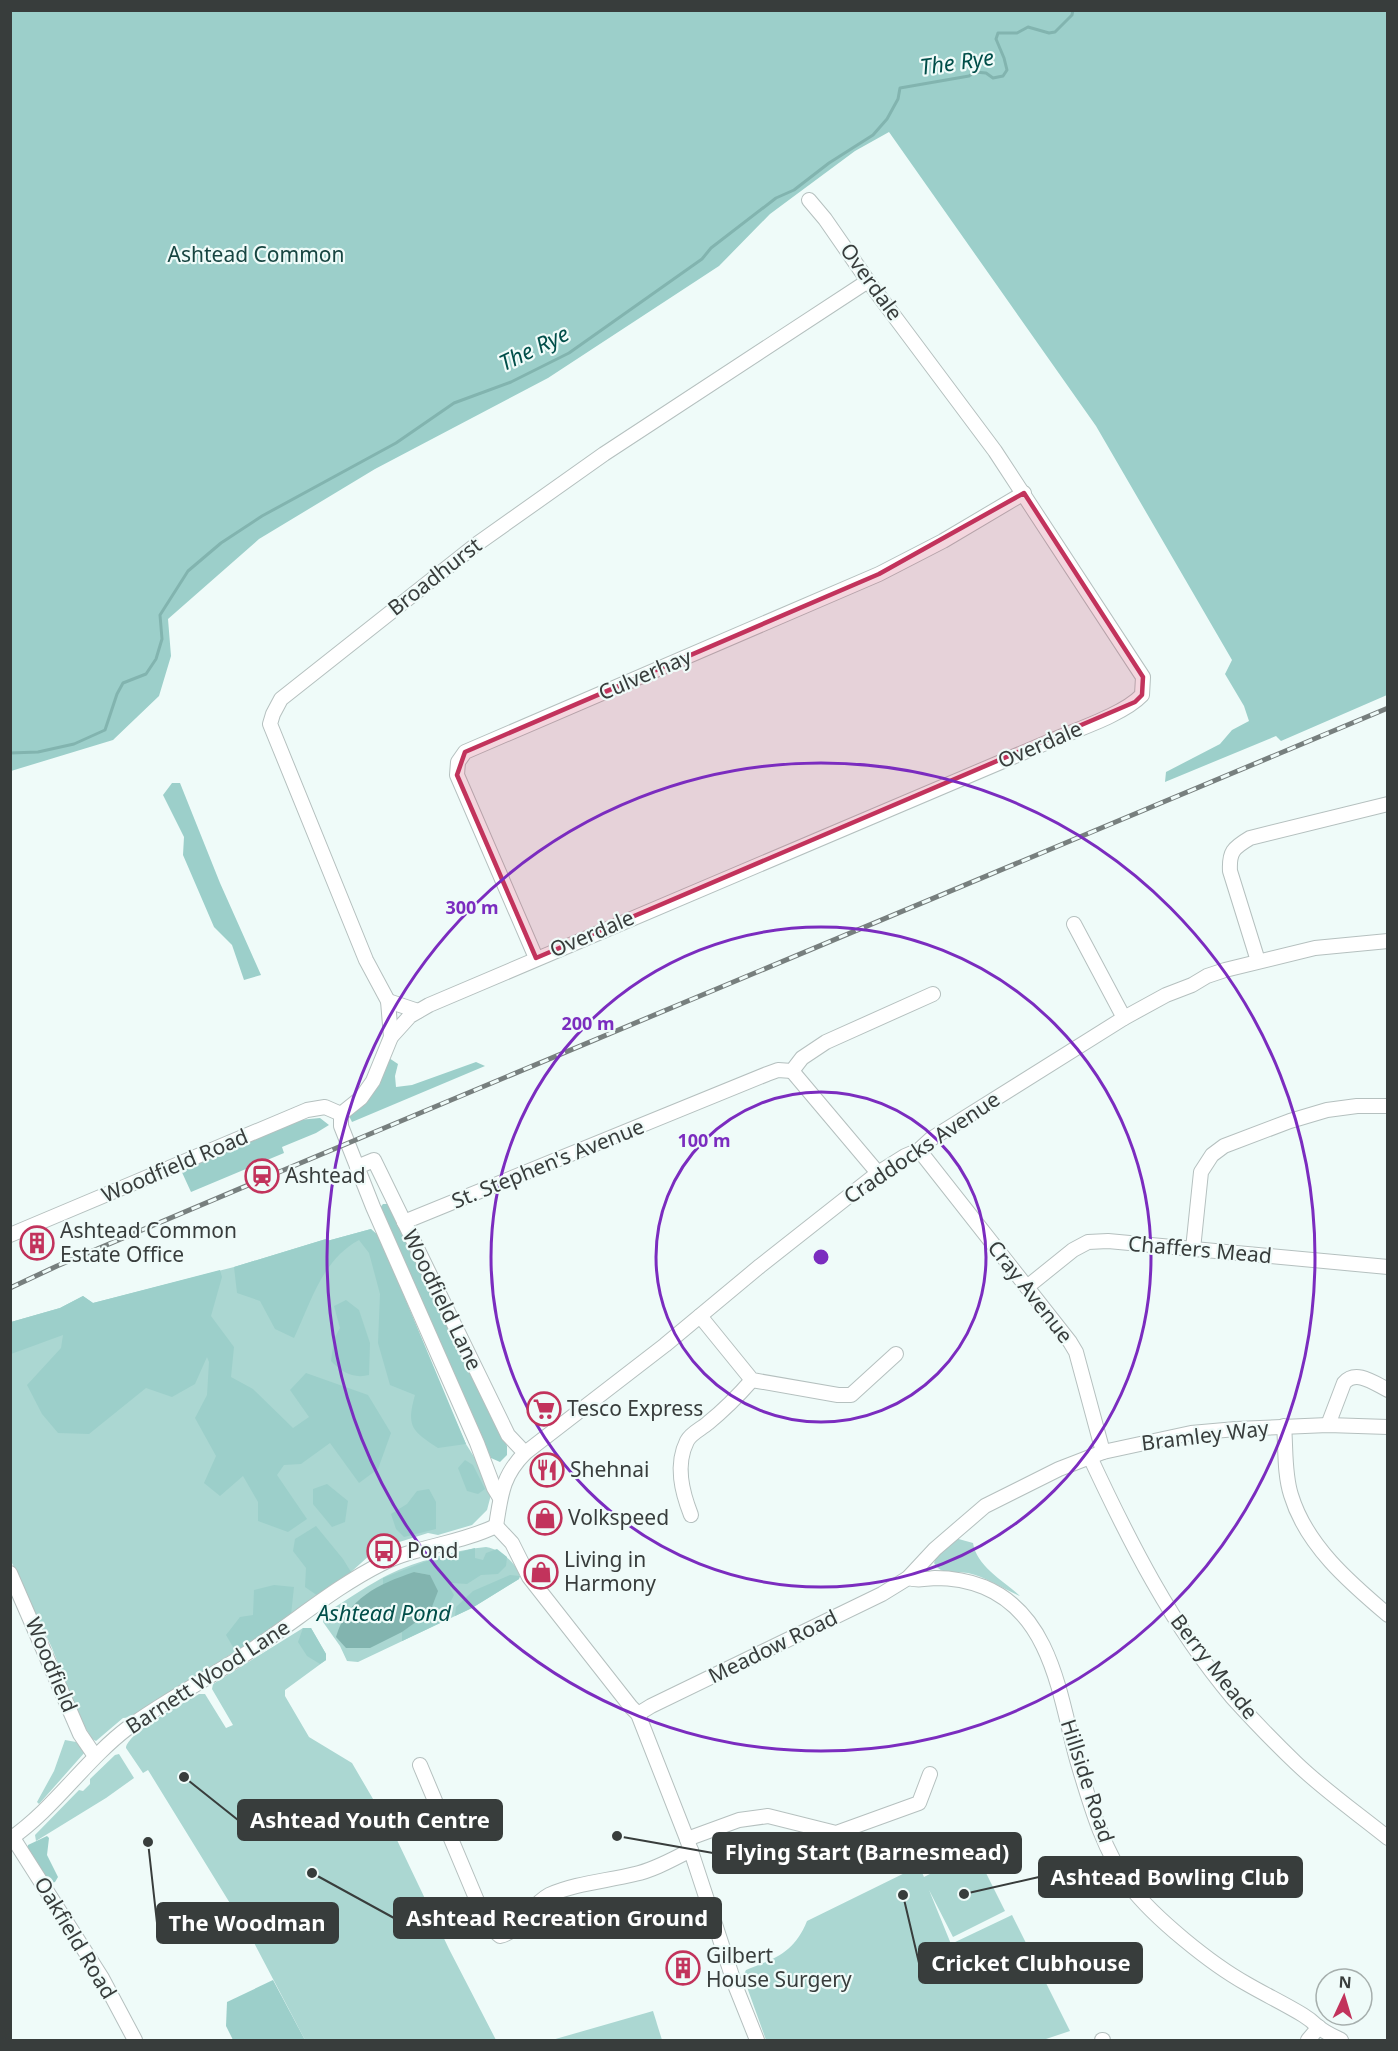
<svg xmlns="http://www.w3.org/2000/svg" width="1398" height="2051" viewBox="0 0 1398 2051" font-family="'Noto Sans',sans-serif">
<style>
.green{fill:#abd7d2}
.forest{fill:#9ccfca}
.water{fill:#82b4af}
.lines{fill:none;stroke-linecap:round;stroke-linejoin:round}
.stream{stroke:#82b4af;stroke-width:3}
.minor-casing{stroke:#b5c0bf;stroke-width:16}
.minor{stroke:#fff;stroke-width:14}
.rail-casing{stroke:#777f7e;stroke-width:5}
.rail{stroke:#effbf9;stroke-width:3;stroke-dasharray:9;stroke-linecap:butt}
.marked{fill:#c2335c;fill-opacity:0.2;stroke:#c2335c;stroke-width:4.5;stroke-linejoin:round}
.ring{fill:none;stroke:#7b2cbf;stroke-width:3}
.labels{text-anchor:middle;stroke-width:4.5;stroke-linejoin:round;paint-order:stroke}
.park-label{font-size:21px;fill:#174541;stroke:#effbf9}
.street-label{font-size:21px;fill:#383d3c;stroke:#effbf9}
.poi-label{font-size:21px;fill:#383d3c;stroke:#effbf9;text-anchor:start}
.water-label{font-size:22px;font-style:italic;fill:#004e49;stroke:#effbf9}
.centre{fill:#7b2cbf;stroke:#effbf9;stroke-width:3}
.ring-label{font-size:18px;text-anchor:middle;font-weight:bold;fill:#7b2cbf;stroke:#effbf9;stroke-width:4.5;stroke-linejoin:round;paint-order:stroke}
.leader{fill:none;stroke:#383d3c;stroke-width:2}
.callout-dot{fill:#383d3c;stroke:#effbf9;stroke-width:2}
.callout{fill:#383d3c;stroke:#383d3c;stroke-width:2}
.callout-label{font-size:22px;text-anchor:middle;font-weight:bold;fill:#fff}
</style>
<rect width="100%" height="100%" fill="#effbf9"/>
<g class="green">
<path d="M371 1229 466 1444 486 1476 492 1491 487 1510 472 1525 438 1535 428 1533 393 1544 370 1555 351 1572 300 1609 134 1717 123 1718 96 1741 92 1739 77 1713 52 1648 11 1561V1322L60 1308 83 1296 93 1303 234 1267 326 1239 327 1241Z"/>
<path d="M955 1538 973 1543C977 1567 1003 1580 1020 1596 1003 1589 986 1577 968 1573 955 1571 941 1576 934 1563L937 1555Z"/>
<path d="M486 1547C502 1550 511 1560 520 1573L519 1579 472 1608 358 1662 347 1661 340 1646 323 1622 325 1613C344 1602 362 1589 382 1578 410 1563 454 1550 486 1547Z"/>
<path d="M303 1628H311L326 1654V1660L285 1690V1696L309 1737 352 1763 397 1840 449 1949 496 2040H305L252 1939 148 1770 143 1773 126 1748C128 1732 184 1703 199 1694H205L226 1728 233 1725 212 1689 213 1684Z"/>
<path d="M65 1740 76 1742 85 1752 39 1804 37 1802 54 1771Z"/>
<path d="M119 1754 134 1778 106 1798 36 1841 35 1835 79 1790 83 1791 90 1784V1779L115 1755Z"/>
<path d="M975 1851 1005 1911 953 1937 929 1890 951 1944 1012 1915 1070 2031 1043 2040H766L743 1976 746 1970C776 1958 794 1953 807 1921L919 1866 924 1877Z"/>
<path d="M653 2011 662 2040H552Z"/>
</g>
<g class="forest">
<path d="M10 11H1387V695L1281 741 1276 736 1165 782 1166 772 1220 744 1232 730 1249 721 1244 706 1225 674 1232 660 1096 426 889 132 855 151 770 214 719 266 548 378 375 469 259 539 168 619 171 656 159 696 113 740 11 771Z"/>
<path d="M172 783H180L220 883 261 975 244 980 232 945 214 927 183 855 184 837 163 795Z"/>
<path d="M389 1058 398 1064 395 1076 396 1087 412 1085 476 1062 485 1066 352 1122 348 1114Z"/>
<path d="M320 1118 329 1125 316 1133 282 1147 284 1153 191 1192 180 1168 299 1120Z"/>
<path d="M383 1204H390L507 1446V1455L500 1462 491 1458 483 1444 379 1209Z"/>
<path d="M371 1229 379 1236 466 1444 438 1448C412 1431 406 1427 415 1395L390 1385 378 1343 380 1294 369 1253 359 1240C322 1260 311 1302 294 1338L275 1329 260 1301 237 1293 234 1267 326 1239 327 1241Z"/>
<path d="M220 1270 222 1277 211 1316 234 1347 231 1377 253 1389 293 1428 309 1417 290 1390 306 1373 368 1395 391 1433 378 1469 359 1483 330 1443 301 1464 284 1465 277 1475 307 1519 288 1532 258 1521V1502L243 1476 220 1496 204 1483 216 1456 195 1418 207 1395 209 1362 207 1357 195 1384 172 1397 146 1388 89 1434 58 1433 42 1414 27 1385 61 1348 63 1335 11 1354V1322L60 1308 83 1296 93 1303Z"/>
<path d="M346 1300 359 1310 370 1343 369 1375C353 1379 342 1372 331 1361L334 1339 340 1328 334 1306Z"/>
<path d="M465 1460 473 1465 485 1489 478 1494 467 1491 458 1468Z"/>
<path d="M327 1484 348 1501 345 1522 332 1527 313 1504V1489Z"/>
<path d="M429 1489 436 1502V1529L404 1537 396 1529 391 1514 407 1504 417 1491Z"/>
<path d="M316 1526 343 1559 351 1572 318 1596 305 1587 306 1568 293 1551 295 1539Z"/>
<path d="M475 1548V1558L483 1560 486 1553 497 1549 507 1557 506 1566 498 1574 481 1575 467 1584 452 1583 450 1588 454 1595 440 1623 402 1641V1632L430 1612V1575L415 1572 383 1585V1578L427 1561Z"/>
<path d="M510 1575 520 1576 519 1579 472 1608 455 1616 456 1607 473 1591Z"/>
<path d="M274 1585 294 1587 291 1615 236 1652 226 1635 240 1617 253 1615 254 1590Z"/>
<path d="M303 1628H311L326 1654V1660L320 1664 307 1656 298 1642Z"/>
<path d="M47 1836 49 1838 47 1855 58 1877 55 1882 47 1885 27 1851 28 1845Z"/>
<path d="M273 1980 305 2040H233L226 2026 227 2002Z"/>
</g>
<path class="water" d="M414 1572 430 1575 438 1591 430 1612 402 1632 370 1648H346L336 1637C347 1598 379 1584 414 1572Z"/>
<g class="lines">
<path class="stream" d="M10 753 38 752 74 744 105 730 117 694 123 683 146 674 156 659 162 639 160 615 188 571 221 543 262 516 396 443 454 403 511 382 569 353 702 259 711 248 776 198 794 190 829 163 873 135 887 119 898 99 900 88 969 76 975 72 986 73 993 78 1003 76 1007 70 1004 58 996 39 998 33H1017L1028 27 1049 33 1055 32 1072 15 1073 10"/>
<g class="minor-casing">
<g id="minor">
<path d="M1074 924 1124 1018"/>
<path d="M536 958 457 775 458 762 465 752 879 574 943 541 1024 493"/>
<path d="M1258 961 1230 871C1229 852 1233 848 1250 838L1388 804"/>
<path d="M388 1001 418 1011"/>
<path d="M391 1037 410 1016 429 1005 1048 742C1075 730 1123 715 1142 695L1143 677 995 451 868 281 825 219 809 200"/>
<path d="M792 1071 878 1173"/>
<path d="M341 1114 361 1098 373 1081 391 1037 388 1001 366 960 270 724 273 714 281 699 477 544 604 454 868 281"/>
<path d="M341 1114V1126L373 1207 477 1443 494 1488 500 1498"/>
<path d="M919 1150 1070 1342 1076 1352 1103 1452"/>
<path d="M357 1167 374 1160 508 1435 525 1453"/>
<path d="M404 1222 767 1074 778 1070 792 1071 802 1058 826 1042 933 994"/>
<path d="M10 1235 307 1110 325 1107 341 1114"/>
<path d="M1193 1249 1201 1172 1212 1155 1224 1146 1290 1121 1327 1110 1357 1106H1388"/>
<path d="M1027 1287 1073 1250 1088 1242 1108 1241 1388 1267"/>
<path d="M700 1316 752 1380 838 1395H851L896 1354"/>
<path d="M1328 1425 1344 1383C1356 1369 1374 1383 1388 1390"/>
<path d="M1284 1426C1286 1448 1284 1473 1291 1495 1306 1545 1349 1582 1388 1615"/>
<path d="M1090 1457C1129 1541 1172 1626 1232 1697 1252 1719 1274 1742 1296 1763 1324 1790 1357 1813 1388 1838"/>
<path d="M691 1515C682 1492 675 1465 687 1441 691 1433 701 1429 708 1423 724 1410 738 1396 752 1380"/>
<path d="M496 1526C501 1495 502 1476 525 1453L665 1345 760 1266 878 1173 905 1156 919 1150 931 1139 1124 1018 1166 995 1192 985 1207 976 1225 970 1315 948 1388 941"/>
<path d="M496 1526 512 1543 529 1577 631 1707 638 1714 687 1839 735 1985 757 2040"/>
<path d="M10 1573 80 1734 95 1756"/>
<path d="M908 1578C917 1581 925 1579 935 1578 951 1578 969 1581 984 1587 1052 1615 1060 1698 1077 1760 1090 1803 1102 1848 1129 1885 1154 1918 1211 1964 1247 1984 1266 1995 1285 2004 1303 2015 1308 2018 1313 2022 1317 2026 1324 2032 1333 2036 1341 2040"/>
<path d="M638 1714 651 1706 882 1594 908 1578 935 1549 985 1506 1059 1469 1103 1452 1191 1433 1236 1429 1328 1425 1388 1427"/>
<path d="M420 1765 483 1915 493 1930 500 1936C519 1932 530 1905 549 1895 576 1883 607 1881 635 1874 654 1870 673 1859 691 1850"/>
<path d="M13 1838 102 1978 135 2040"/>
<path d="M10 1839C55 1808 85 1760 129 1727 169 1698 215 1675 256 1647 297 1620 337 1586 381 1564 417 1546 459 1544 496 1526"/>
<path d="M687 1839 739 1820 768 1816 836 1833 919 1803 930 1774"/>
<path d="M1102 2040H1103"/>
<path d="M1308 2040 1319 2027"/>
</g>
</g>
<use href="#minor" class="minor"/>
<g class="rail-casing">
<path id="rail" d="M10 1288 57 1266 291 1167 1388 708"/>
</g>
<use href="#rail" class="rail"/>
</g>
<path class="marked" d="M1024 493 1143 677 1142 695 1135 702 536 958 457 775 465 752 879 574Z"/>
<g class="ring">
<circle cx="821" cy="1257" r="165"/>
<circle cx="821" cy="1257" r="330"/>
<circle cx="821" cy="1257" r="494"/>
</g>
<defs>
<g id="station-ring" transform="scale(1.725)"><circle r="9.5" fill="#effbf9" stroke="#c2335c" stroke-width="1.5"/><path d="M-3-6H3Q5-6 5-4V2Q5 4 3 4L4.5 6H3L1.5 4h-3L-3 6H-4.5L-3 4Q-5 4-5 2V-4Q-5-6-3-6ZM-3.5-4v3h7v-3ZM-3.5 1v1.5H-2V1ZM2 1v1.5H3.5V1Z" fill="#c2335c"/></g>
<g id="building-ring" transform="scale(1.725)"><circle r="9.5" fill="#effbf9" stroke="#c2335c" stroke-width="1.5"/><path d="M-4-6H4V6H1V3H-1V6H-4ZM-2.5-4.3h1.7v1.8h-1.7ZM.8-4.3h1.7v1.8H.8ZM-2.5-1h1.7V.8h-1.7ZM.8-1h1.7V.8H.8Z" fill="#c2335c"/></g>
<g id="supermarket-ring" transform="scale(1.725)"><circle r="9.5" fill="#effbf9" stroke="#c2335c" stroke-width="1.5"/><path d="M-6-5.5h2.5l.6 2H6L4.5 2H-2.5L-4.4-4H-6ZM-1.5 3.2a1.3 1.3 0 1 0 .1 0ZM3 3.2a1.3 1.3 0 1 0 .1 0Z" fill="#c2335c"/></g>
<g id="restaurant-ring" transform="scale(1.725)"><circle r="9.5" fill="#effbf9" stroke="#c2335c" stroke-width="1.5"/><path d="M-5-6h1v4h1v-4h1v4h1v-4h1v5L-1.5 .5V6h-2V.5L-5-1ZM5-6V6H3V1.5H1.5Q1.5-4 5-6Z" fill="#c2335c"/></g>
<g id="shop-ring" transform="scale(1.725)"><circle r="9.5" fill="#effbf9" stroke="#c2335c" stroke-width="1.5"/><path d="M-5-2.5h2.3a2.7 3.5 0 0 1 5.4 0H5L5.5 6h-11ZM-1.5-2.5h3a1.5 2.3 0 0 0-3 0Z" fill="#c2335c"/></g>
<g id="bus-ring" transform="scale(1.725)"><circle r="9.5" fill="#effbf9" stroke="#c2335c" stroke-width="1.5"/><path d="M-5-6H5V4H4V6H2V4H-2V6H-4V4H-5ZM-3.5-4V0h7V-4ZM-3.5 1.2v1.5H-2V1.2ZM2 1.2v1.5H3.5V1.2Z" fill="#c2335c"/></g>
</defs>
<g fill-rule="evenodd">
<use href="#station-ring" x="262" y="1176"/>
<use href="#building-ring" x="37" y="1243"/>
<use href="#supermarket-ring" x="544" y="1409"/>
<use href="#restaurant-ring" x="547" y="1470"/>
<use href="#shop-ring" x="545" y="1518"/>
<use href="#bus-ring" x="384" y="1551"/>
<use href="#shop-ring" x="541" y="1572"/>
<use href="#building-ring" x="683" y="1968"/>
</g>
<g class="labels">
<g class="park-label">
<text x="256" y="262">Ashtead Common</text>
</g>
<g class="street-label">
<text transform="translate(871 282) rotate(54)" y="7">Overdale</text>
<text transform="translate(435 577) rotate(-38)" y="7">Broadhurst</text>
<text transform="translate(645 675) rotate(-23)" y="7">Culverhay</text>
<text transform="translate(1040 745) rotate(-23)" y="7">Overdale</text>
<text transform="translate(592 934) rotate(-23)" y="7">Overdale</text>
<text transform="translate(922 1148) rotate(-34)" y="7">Craddocks Avenue</text>
<text transform="translate(548 1164) rotate(-22)" y="7">St. Stephen's Avenue</text>
<text transform="translate(175 1166) rotate(-23)" y="7">Woodfield Road</text>
<text transform="translate(1200 1250) rotate(5)" y="7">Chaffers Mead</text>
<text transform="translate(1030 1292) rotate(52)" y="7">Cray Avenue</text>
<text transform="translate(442 1300) rotate(64)" y="7">Woodfield Lane</text>
<text transform="translate(1205 1436) rotate(-7)" y="7">Bramley Way</text>
<text transform="translate(773 1647) rotate(-26)" y="7">Meadow Road</text>
<text transform="translate(51 1665) rotate(67)" y="7">Woodfield</text>
<text transform="translate(1214 1667) rotate(52)" y="7">Berry Meade</text>
<text transform="translate(208 1677) rotate(-33)" y="7">Barnett Wood Lane</text>
<text transform="translate(1087 1781) rotate(72)" y="7">Hillside Road</text>
<text transform="translate(75 1938) rotate(59)" y="7">Oakfield Road</text>
</g>
<g class="poi-label">
<text x="285" y="1183">Ashtead</text>
<text x="60" y="1238">Ashtead Common<tspan x="60" dy="24">Estate Office</tspan></text>
<text x="567" y="1416">Tesco Express</text>
<text x="570" y="1477">Shehnai</text>
<text x="568" y="1525">Volkspeed</text>
<text x="407" y="1558">Pond</text>
<text x="564" y="1567">Living in<tspan x="564" dy="24">Harmony</tspan></text>
<text x="706" y="1963">Gilbert<tspan x="706" dy="24">House Surgery</tspan></text>
</g>
<g class="water-label">
<text transform="translate(957 62) rotate(-8)" y="8">The Rye</text>
<text transform="translate(534 348) rotate(-26)" y="8">The Rye</text>
<text x="384" y="1621">Ashtead Pond</text>
</g>
</g>
<circle cx="821" cy="1257" r="9" class="centre"/>
<g class="ring-label">
<text x="472" y="914">300 m</text>
<text x="588" y="1030">200 m</text>
<text x="704" y="1147">100 m</text>
</g>
<path class="leader" d="M184 1777L238 1820M617 1836L713 1853M964 1894L1039 1877M312 1873L394 1918M148 1842L157 1923M903 1895L919 1963"/>
<g class="callout-dot">
<circle cx="184" cy="1777" r="6"/>
<circle cx="617" cy="1836" r="6"/>
<circle cx="964" cy="1894" r="6"/>
<circle cx="312" cy="1873" r="6"/>
<circle cx="148" cy="1842" r="6"/>
<circle cx="903" cy="1895" r="6"/>
</g>
<g class="callout">
<rect x="238" y="1800" width="264" height="40" rx="6"/>
<rect x="713" y="1833" width="308" height="40" rx="6"/>
<rect x="1039" y="1857" width="263" height="40" rx="6"/>
<rect x="394" y="1898" width="327" height="40" rx="6"/>
<rect x="157" y="1903" width="181" height="40" rx="6"/>
<rect x="919" y="1943" width="223" height="40" rx="6"/>
</g>
<g class="callout-label">
<text x="370" y="1828">Ashtead Youth Centre</text>
<text x="867" y="1860">Flying Start (Barnesmead)</text>
<text x="1170" y="1885">Ashtead Bowling Club</text>
<text x="557" y="1926">Ashtead Recreation Ground</text>
<text x="247" y="1931">The Woodman</text>
<text x="1031" y="1971">Cricket Clubhouse</text>
</g>
<rect width="1398" height="2051" fill="none" stroke="#383d3c" stroke-width="24"/>
<g transform="translate(1344 1997) rotate(4)"><circle r="28" fill="#effbf9" stroke="#a6afad" stroke-width="1.5"/>
<path d="M0-4.5L10 22L0 15L-10 22Z" fill="#c2335c"/>
<text y="-9" font-size="16" font-weight="bold" text-anchor="middle" fill="#383d3c">N</text>
</g>
</svg>
